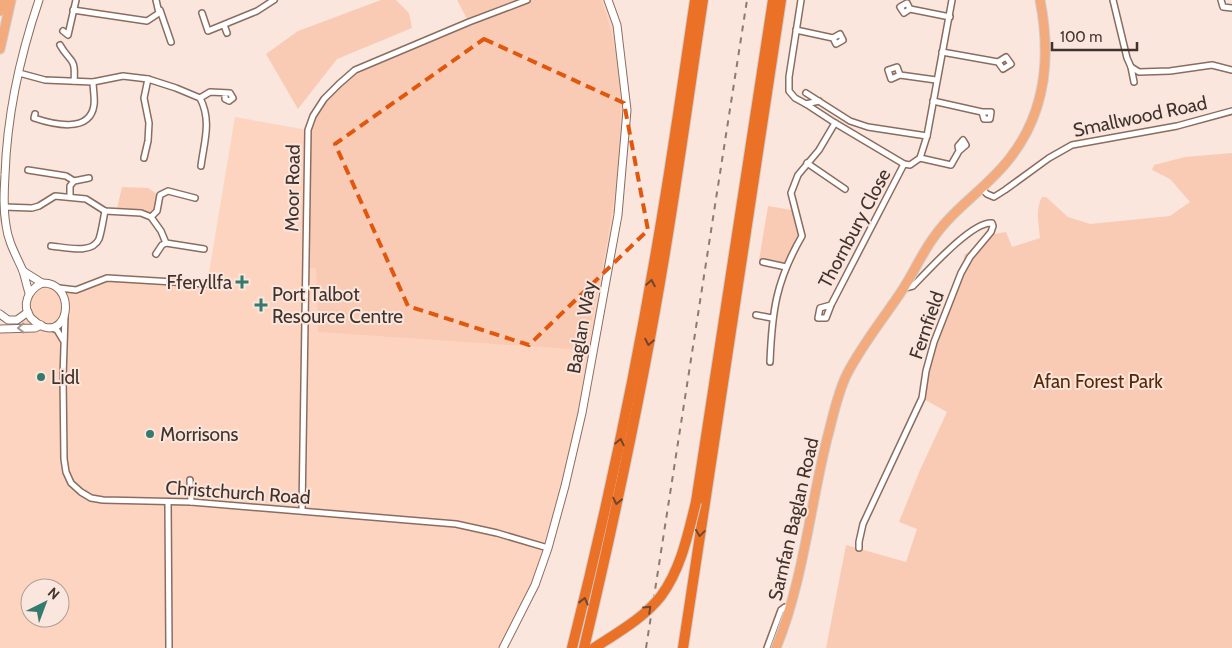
<svg xmlns="http://www.w3.org/2000/svg" width="1232" height="648" viewBox="0 0 1232 648" font-family="Cabin,sans-serif">
<style>
.built{fill:#fdd4c0;fill-rule:evenodd}
.green{fill:#facbb4}
.lines{fill:none;stroke-linecap:round;stroke-linejoin:round}
.minor-casing{stroke:#8b6d5f;stroke-width:8}
.tertiary-casing{stroke:#8b6d5f;stroke-width:9}
.primary-casing{stroke:#d1cecd;stroke-width:11}
.motorway-casing{stroke:#d1cecd;stroke-width:12}
.minor{stroke:#fff;stroke-width:5}
.tertiary{stroke:#fff;stroke-width:7}
.primary{stroke:#f3aa7d;stroke-width:9}
.motorway{stroke:#eb7127;stroke-width:10}
.rail{stroke:#8b7b73;stroke-width:2;stroke-dasharray:6 6;stroke-linecap:butt}
.motorway-bridge-casing{stroke:#d1cecd;stroke-width:12;stroke-linecap:butt}
.motorway-bridge{stroke:#eb7127;stroke-width:10}
.oneway{stroke:#73462b}
.oneway2{stroke:#a09996}
.marked{fill:none;stroke:#e0570e;stroke-width:4;stroke-dasharray:10 6;stroke-linejoin:round}
.poi-dot{fill:#357a6f;stroke:#fae6dc;stroke-width:2}
.labels{text-anchor:middle;stroke-width:4;stroke-linejoin:round;paint-order:stroke}
.street-label{font-size:19px;fill:#40332d;stroke:#fae6dc}
.poi-label{font-size:19px;fill:#40332d;stroke:#fae6dc;text-anchor:start}
.park-label{font-size:19px;fill:#5a2707;stroke:#fae6dc}
</style>
<rect width="100%" height="100%" fill="#fae6dc"/>
<path class="built" d="M530 0H608L617 25 627 110 618 215 582 413 535 585 503 648H0V331L27 312 29 293 42 283 76 290 107 278 207 284 235 117 308 130ZM30 588H60V618H30Z"/>
<g class="green">
<path d="M381 0H396L409 13 412 28 337 59 298 109 266 54 298 31Z"/>
<path d="M457 0H517L467 19Z"/>
<path d="M529 0H601C644 108 606 240 586 350L318 332 316 268H306L308 130 316 110 355 70Z"/>
<path d="M1232 153V648H826L846 545 906 562 917 529 899 522 920 470 947 412 922 398 926 371 964 270V255L981 244 991 232 995 234 1006 232 1012 247 1040 238C1039 225 1035 209 1042 197H1046L1068 217 1090 224 1170 216 1190 202 1170 179 1152 170 1154 165 1185 157Z"/>
<path d="M122 187 148 188 157 194 154 208 149 214 140 209H117Z"/>
<path d="M768 206 792 210 799 233 784 264 759 260Z"/>
</g>
<g class="lines">
<g class="minor-casing">
<g id="minor">
<path d="M801 0 789 77V91L795 98 806 104 819 101"/>
<path d="M1113 0 1127 58 1131 67 1139 72 1170 71 1212 65 1232 70"/>
<path d="M1221 0 1223 7 1232 8"/>
<path d="M910 9 907 3 900 7 904 13 910 9 950 17"/>
<path d="M73 10 147 21 159 13 156 0"/>
<path d="M160 10 171 42"/>
<path d="M202 13 208 31 257 11 274 0"/>
<path d="M224 25 227 33"/>
<path d="M796 30 833 38 836 44 843 40 840 34 833 38"/>
<path d="M63 31 68 35 76 0"/>
<path d="M60 45C70 63 76 56 74 81"/>
<path d="M942 52 998 62 1006 57 1011 64 1003 69 998 62"/>
<path d="M1131 67 1134 82"/>
<path d="M19 73 45 80 93 82 123 76 148 79 176 88 200 98C212 121 204 142 201 166"/>
<path d="M900 75 897 67 888 70 891 79 900 75 936 80"/>
<path d="M806 93 850 121 868 127 927 136"/>
<path d="M200 98 210 92 230 93 233 98 229 101 225 99V93"/>
<path d="M933 101 982 112H991L990 119H984L982 112"/>
<path d="M806 104 835 123 904 164 910 165 920 158 927 136 952 0"/>
<path d="M35 114 34 118C52 124 90 134 94 105 95 98 93 89 93 82"/>
<path d="M144 158 148 141 149 123 144 98 148 79"/>
<path d="M920 158 951 165 959 151 958 146 963 140 966 145 959 151"/>
<path d="M807 163 845 189"/>
<path d="M28 170 66 176 74 181"/>
<path d="M981 188 987 194 994 197 1005 190 1049 158 1072 145 1177 126 1232 111"/>
<path d="M70 196V186L74 181 89 178"/>
<path d="M4 207 32 208 39 206 55 196 86 199 105 211 141 213 151 217 161 231 166 243 204 249"/>
<path d="M151 217 157 211 160 195 168 191 195 198"/>
<path d="M51 246C64 247 92 255 99 239 102 230 103 220 105 211"/>
<path d="M156 254 162 245 166 243"/>
<path d="M763 262 786 267"/>
<path d="M59 288 76 290 107 278 207 284 223 283"/>
<path d="M831 305 820 308 818 318H826L831 305 904 164"/>
<path d="M756 315 772 318"/>
<path d="M65 316 63 377 64 459 66 472 71 483 81 492 91 498 103 500 191 502 456 524 497 533 548 548"/>
<path d="M52 328 57 330 63 340"/>
<path d="M770 362C772 311 776 281 802 236L791 193 798 175 819 150 835 123"/>
<path d="M190 480 191 502"/>
<path d="M168 502 169 648"/>
<path d="M302 511 308 130 313 116 324 99 339 84 355 70 469 22 527 0"/>
<path d="M859 548V542L863 524 922 398 926 371 934 342 961 273 970 257 991 232 993 226 992 223C972 221 928 271 913 286L905 288"/>
<path d="M767 648 781 610 785 607H790"/>
</g>
</g>
<g class="tertiary-casing">
<g id="tertiary">
<path d="M23 271 42 283"/>
<path d="M42 283C75 282 71 335 44 327 39 325 35 322 31 318 21 305 28 290 42 283Z"/>
<path d="M29 293C27 286 25 278 23 271 16 255 8 242 6 225 3 208 4 192 5 175 7 116 20 56 39 0"/>
<path d="M0 314 8 320H17L28 312"/>
<path d="M0 329 35 328 41 325"/>
<path d="M503 648 535 585 548 548 565 486 582 413 618 215 627 110 617 25 608 0"/>
</g>
</g>
<g class="primary-casing">
<g id="primary">
<path d="M0 11 3 0"/>
<path d="M0 49 11 0"/>
<path d="M776 648C803 582 810 507 827 439 833 417 837 394 847 374 863 343 884 318 903 289 914 272 922 253 934 237 955 207 988 187 1010 158 1046 112 1051 56 1040 0"/>
</g>
</g>
<g class="motorway-casing">
<g id="motorway">
<path d="M696 502 773 0"/>
<path d="M572 648C606 513 635 377 658 240 672 160 683 80 695 0"/>
<path d="M584 648C616 513 645 377 667 240 680 160 691 80 703 0"/>
<path d="M683 648 781 0"/>
</g>
</g>
<use href="#minor" class="minor"/>
<use href="#tertiary" class="tertiary"/>
<use href="#primary" class="primary"/>
<use href="#motorway" class="motorway"/>
<path class="rail" d="M646 648 747 0"/>
<g class="motorway-bridge-casing">
<path id="motorway-bridge" d="M594 648C617 633 644 618 661 596 681 569 688 534 696 502"/>
</g>
<use href="#motorway-bridge" class="motorway-bridge"/>
</g>
<defs><path id="oneway-chevron" d="M-2-3.5L2.5 0L-2 3.5" fill="none" stroke-width="1.6" stroke-linecap="round" stroke-linejoin="round" transform="scale(1.25)"/></defs>
<g class="oneway">
<use href="#oneway-chevron" transform="translate(651 283) rotate(-80)"/>
<use href="#oneway-chevron" transform="translate(649 342) rotate(101)"/>
<use href="#oneway-chevron" transform="translate(620 442) rotate(-78)"/>
<use href="#oneway-chevron" transform="translate(617 501) rotate(101)"/>
<use href="#oneway-chevron" transform="translate(700 533) rotate(98)"/>
<use href="#oneway-chevron" transform="translate(584 601) rotate(-76)"/>
<use href="#oneway-chevron" transform="translate(648 609) rotate(-44)"/>
</g>
<use class="oneway2" href="#oneway-chevron" transform="translate(21 328) rotate(179)"/>
<path class="marked" d="M484 39 624 103 648 230 529 345 408 306 335 144Z"/>
<g class="poi-dot">
<path d="M239.5 274.5h5v5h5v5h-5v5h-5v-5h-5v-5h5z"/>
<path d="M258.5 297.5h5v5h5v5h-5v5h-5v-5h-5v-5h5z"/>
<circle cx="41" cy="377" r="5"/>
<circle cx="150" cy="434" r="5"/>
</g>
<g class="labels">
<g class="street-label">
<text transform="translate(1140 116) rotate(-12)" y="7">Smallwood Road</text>
<text transform="translate(292 188) rotate(-89)" y="7">Moor Road</text>
<text transform="translate(854 228) rotate(-62)" y="7">Thornbury Close</text>
<text transform="translate(926 325) rotate(-71)" y="7">Fernfield</text>
<text transform="translate(581 327) rotate(-80)" y="7">Baglan Way</text>
<text transform="translate(238 492) rotate(4)" y="7">Christchurch Road</text>
<text transform="translate(793 519) rotate(-77)" y="7">Sarnfan Baglan Road</text>
</g>
<g class="poi-label">
<text x="232" y="289" text-anchor="end">Fferyllfa</text>
<text x="272" y="301">Port Talbot<tspan x="272" dy="22">Resource Centre</tspan></text>
<text x="51" y="384">Lidl</text>
<text x="160" y="441">Morrisons</text>
</g>
<g class="park-label">
<text x="1098" y="388">Afan Forest Park</text>
</g>
</g>
<g transform="translate(45 603) rotate(42)"><circle r="24" fill="#fae6dc" stroke="#b09e96"/>
<path d="M0-4L9 19L0 12L-9 19Z" fill="#357a6f"/>
<text y="-8" font-size="14" font-weight="bold" text-anchor="middle" fill="#40332d">N</text>
</g>
<path d="M1052 42v8h85v-8" fill="none" stroke="#40332d" stroke-width="2.5"/>
<text x="1060" y="42" font-size="15" fill="#40332d" stroke="#fae6dc" stroke-width="4" paint-order="stroke">100 m</text>
</svg>
